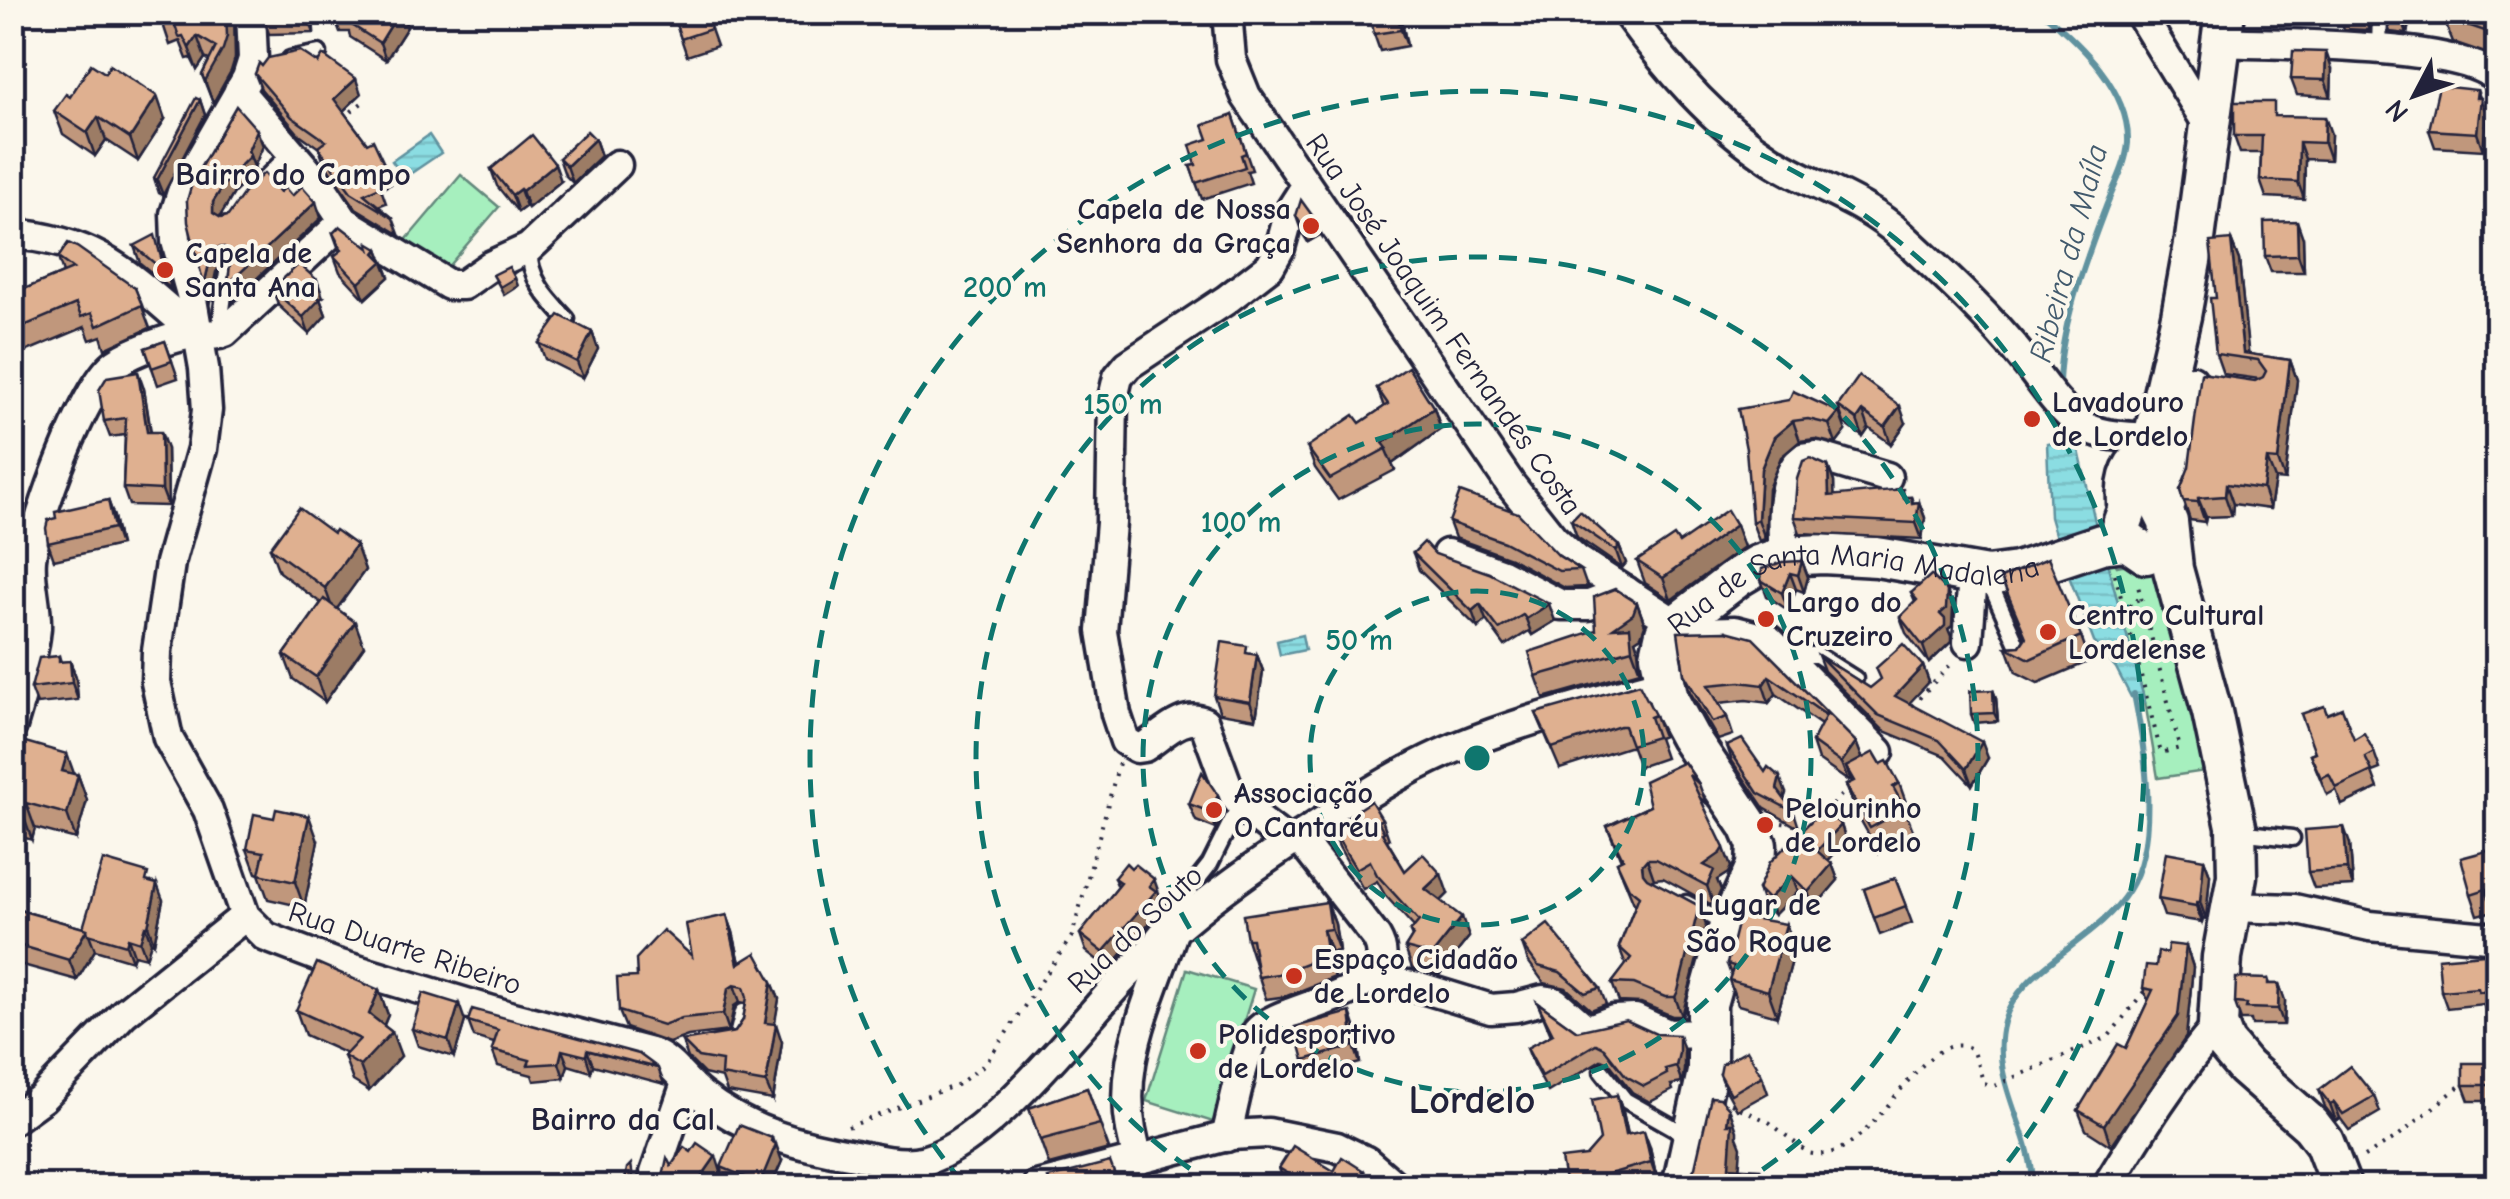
<svg xmlns="http://www.w3.org/2000/svg" width="2510" height="1199" viewBox="0 0 2510 1199" font-family="'Comic Neue',sans-serif">
<style>
.green{fill:#a6efbe;stroke:#64887c;stroke-width:2.5}
.water{fill:url(#water-rules);stroke:#61929f;stroke-width:2.5}
.lines{fill:none;stroke-linecap:round;stroke-linejoin:round}
.stream{stroke:#61929f;stroke-width:6}
.lane-casing{stroke:#22223b;stroke-width:21}
.street-casing{stroke:#22223b;stroke-width:35}
.secondary-casing{stroke:#22223b;stroke-width:45}
.path{stroke:#22223b;stroke-width:4;stroke-dasharray:2.5 8;stroke-linecap:butt}
.lane{stroke:#fbf7ec;stroke-width:14}
.street{stroke:#fbf7ec;stroke-width:28}
.secondary{stroke:#fbf7ec;stroke-width:38}
.wall{fill:#c0977c;stroke:#22223b;stroke-width:2.5}
.shaded-wall{fill:#9c7b65;stroke:#22223b;stroke-width:2.5}
.building{fill:#dfb090;stroke:#22223b;stroke-width:2.5}
.ring{fill:none;stroke:#0f766e;stroke-width:5;stroke-dasharray:18 12}
.poi-dot{fill:#c8321e;stroke:#fbf7ec;stroke-width:4}
.labels{text-anchor:middle;stroke-width:8;stroke-linejoin:round;paint-order:stroke}
.poi-label{font-size:30px;font-weight:bold;fill:#22223b;stroke:#fbf7ec;text-anchor:start}
.street-label{font-size:30px;fill:#22223b;stroke:#fbf7ec}
.neighbourhood-label{font-size:32px;font-weight:bold;fill:#22223b;stroke:#fbf7ec}
.water-label{font-size:32px;font-style:italic;fill:#425a6d;stroke:#fbf7ec}
.district-label{font-size:40px;font-weight:bold;fill:#22223b;stroke:#fbf7ec}
.centre{fill:#0f766e;stroke:#fbf7ec;stroke-width:5}
.ring-label{font-size:30px;text-anchor:middle;font-weight:bold;fill:#0f766e;stroke:#fbf7ec;stroke-width:8;stroke-linejoin:round;paint-order:stroke}
</style>
<defs>
<pattern id="water-rules" width="6" height="5" patternUnits="userSpaceOnUse" patternTransform="scale(2.5)"><rect width="6" height="5" fill="#8bdde2"/><path d="M0 2.5h6" fill="none" stroke="#78bdc3"/></pattern>
</defs>
<rect width="100%" height="100%" fill="#fbf7ec"/>
<filter id="ink" filterUnits="userSpaceOnUse"><feTurbulence type="fractalNoise" baseFrequency=".01" numOctaves="2"/><feDisplacementMap in="SourceGraphic" scale="20" xChannelSelector="R" yChannelSelector="G"/><feConvolveMatrix kernelMatrix="1 2 1 2 8 2 1 2 1" color-interpolation-filters="sRGB"/></filter>
<g filter="url(#ink)">
<g class="green">
<path d="M461 175 499 207 439 277 401 246Z"/>
<path d="M2106 559 2113 560 2117 566C2134 562 2148 568 2161 579L2212 770 2158 778 2145 702Z"/>
<path d="M1187 969 1254 989 1213 1122 1146 1101Z"/>
</g>
<g class="water">
<path d="M429 135 441 153 404 178 392 161Z"/>
<path d="M2076 437 2098 535 2059 548 2050 517 2047 443Z"/>
<path d="M2106 559 2145 702 2131 697 2116 668 2094 642 2067 571Z"/>
<path d="M1302 635 1305 650 1280 655 1277 641Z"/>
</g>
<g class="lines">
<g class="stream">
<path d="M2042 12C2080 43 2130 90 2128 143 2126 166 2113 188 2105 209 2085 262 2059 330 2059 387"/>
<path d="M2060 419 2064 446"/>
<path d="M2033 1186C2033 1131 1988 1080 2004 1022 2012 992 2039 971 2062 953 2087 934 2112 917 2129 890 2160 840 2145 749 2134 694"/>
</g>
<g class="lane-casing">
<g id="lane">
<path d="M2379 50 2380 12"/>
<path d="M290 59 319 53"/>
<path d="M256 187 292 152"/>
<path d="M529 248C529 279 546 297 567 319"/>
<path d="M219 332 227 273"/>
<path d="M2115 504C2113 477 2119 455 2143 443"/>
<path d="M1988 579 2024 660"/>
<path d="M1786 655H1817L1855 679"/>
<path d="M2238 832 2292 838"/>
<path d="M1686 903 1729 926"/>
<path d="M1153 936 1210 864 1240 804"/>
<path d="M736 1040 743 1012"/>
<path d="M1602 1071 1625 1100 1692 1138"/>
</g>
</g>
<g class="street-casing">
<g id="street">
<path d="M251 12 253 59 247 78 183 189 175 214 176 241 191 294 204 368 207 410 202 449 170 563 157 651 156 682 168 738 208 810 245 916 266 937 337 964 509 1016 651 1053C673 1061 683 1082 702 1096 747 1131 799 1146 855 1155 875 1159 895 1164 915 1162 980 1155 1077 1028 1122 980 1184 913 1259 862 1336 813 1374 790 1413 765 1455 748 1522 720 1595 702 1664 682"/>
<path d="M1227 12 1231 59 1246 96 1511 485 1553 538 1577 560 1675 623"/>
<path d="M1626 12C1666 67 1713 122 1770 159 1813 187 1862 199 1901 235 1943 274 1988 315 2024 360 2042 382 2056 406 2079 423 2101 438 2128 436 2153 438"/>
<path d="M2139 12 2208 125"/>
<path d="M2221 42C2278 45 2461 42 2498 79"/>
<path d="M239 91 323 189 344 221 449 285H463L490 266 529 248 617 165"/>
<path d="M12 234C102 241 132 279 197 334"/>
<path d="M2166 515 2179 485 2192 380"/>
<path d="M1447 554 1502 574 1561 605H1589L1626 591"/>
<path d="M1784 556C1782 526 1778 481 1802 458L1817 456 1887 477"/>
<path d="M1665 633 1735 631 1769 640 1879 752"/>
<path d="M1968 642 1973 575"/>
<path d="M12 726C21 694 33 661 36 628 37 605 29 582 31 559 35 520 85 385 116 363 133 351 174 336 195 334 207 333 214 337 225 332L344 221"/>
<path d="M1289 843 1246 810 1229 790 1204 722C1182 712 1162 736 1144 747L1137 748 1125 741 1116 714 1102 631 1111 523 1113 398 1118 377 1128 365 1226 300 1270 266 1280 248 1290 211 1306 186"/>
<path d="M2229 907 2294 909 2370 926 2498 938"/>
<path d="M1367 978 1419 987 1491 1009 1516 1007 1543 1000 1555 1002 1587 1030 1614 1020 1635 1019 1668 1034 1706 1033"/>
<path d="M12 1120 42 1098 124 1013 245 916"/>
<path d="M1226 1137C1233 1111 1243 1052 1257 1032 1278 1004 1410 995 1376 937L1298 837"/>
<path d="M1139 1160C1110 1079 1145 1012 1172 935"/>
<path d="M654 1186 655 1173 686 1083"/>
<path d="M1037 1186 1231 1135 1268 1133 1337 1147 1366 1161 1395 1186"/>
<path d="M2107 1186C2141 1130 2175 1075 2218 1025"/>
</g>
</g>
<g class="secondary-casing">
<g id="secondary">
<path d="M2153 438 2151 488 2168 522 2173 569 2212 712 2236 826 2237 876 2222 957 2218 1025 2225 1043 2245 1067 2311 1125 2324 1142 2341 1186"/>
<path d="M2146 554 2127 541 2121 527 2153 438 2181 316 2195 239 2225 12"/>
<path id="s1" d="M1682 1186 1707 1072V1004L1729 926 1756 866 1757 845 1749 826 1689 737 1669 700 1660 655 1665 633 1738 577 1758 565 1784 556 1823 554 1877 557 1987 576 2017 572 2101 544 2127 541"/>
</g>
</g>
<g class="path">
<path d="M343 118 363 102"/>
<path d="M2115 574 2161 753 2180 748 2137 582"/>
<path d="M2128 622 2134 620 2129 603 2140 599"/>
<path d="M1912 706 1953 662"/>
<path d="M1826 813 1849 786"/>
<path d="M1782 823 1807 827"/>
<path d="M1731 1104 1769 1122 1808 1153C1875 1170 1918 1021 1972 1049L1984 1083 1994 1086 2108 1037 2146 989"/>
<path d="M848 1127 959 1084 986 1063 1072 936 1119 763"/>
<path d="M2364 1157 2398 1136 2461 1085"/>
</g>
<use href="#lane" class="lane"/>
<use href="#street" class="street"/>
<use href="#secondary" class="secondary"/>
</g>
<g class="wall">
<path d="M159 12H234L235 58 231 71 213 103 202 75 209 60 205 58 197 70 191 58 187 59 180 41 170 45Z"/>
<path d="M313 12 314 33 269 34 262 13Z"/>
<path d="M336 12 407 27 386 60 350 37 349 32H340L334 16Z"/>
<path d="M672 12H705L717 46 687 56Z"/>
<path d="M1400 12 1407 46 1380 51 1374 34Z"/>
<path d="M2300 12H2370L2369 30 2344 29 2341 20H2303Z"/>
<path d="M2383 12H2411L2407 34 2390 32Z"/>
<path d="M2441 12H2498L2494 56 2453 42Z"/>
<path d="M262 66 361 94 343 111 386 168 391 184 381 189 386 203 378 206 393 218 399 234 356 208 324 163 319 148 298 133 261 89 255 74Z"/>
<path d="M2332 69 2331 97 2297 95 2291 79Z"/>
<path d="M70 97 165 119 138 161 106 140 95 156 63 134 54 111Z"/>
<path d="M2480 98 2487 115 2483 150 2435 147 2429 130Z"/>
<path d="M200 100 205 115 163 195 159 193 154 178Z"/>
<path d="M1233 115 1252 170 1247 171 1251 183 1202 199 1190 166 1196 165 1208 139Z"/>
<path d="M2279 116 2331 134 2330 160 2305 159 2304 199 2266 197 2260 180 2261 153H2240L2234 136Z"/>
<path d="M595 139 601 156 573 183 565 175 559 158Z"/>
<path d="M263 146 254 167 256 172 234 193 220 217 228 216 280 192 292 196 321 218 234 300 228 284 230 264H222L216 272 210 301 187 201Z"/>
<path d="M491 169 561 181 528 208 526 206 518 212 497 186Z"/>
<path d="M1296 216 1314 218 1320 235 1308 242 1302 233Z"/>
<path d="M333 233 370 248 378 249 389 277 365 299 340 272 334 256 340 252Z"/>
<path d="M2303 238 2304 272H2271L2265 256Z"/>
<path d="M2231 240 2239 260 2248 354 2290 360 2297 380 2285 480 2275 479 2270 509 2233 504 2232 516 2206 517 2205 522 2190 520 2180 490 2255 381 2260 379 2223 374 2216 354V298Z"/>
<path d="M134 246 161 252 171 289 140 263Z"/>
<path d="M58 258 135 288 150 328 105 349 101 336 90 340 85 327 25 352 24 348 12 352V294L63 273Z"/>
<path d="M272 289 323 297 320 299 326 315 309 334 279 306Z"/>
<path d="M592 332 598 349 583 378 545 359 539 343Z"/>
<path d="M165 341 178 378 158 385 145 348Z"/>
<path d="M1377 388 1434 408 1441 429 1392 464 1395 470 1338 500 1315 468 1307 447 1360 423 1384 407Z"/>
<path d="M144 389 151 432 167 449 168 506 129 505 123 488 125 435 110 437 104 421Z"/>
<path d="M1789 400 1846 431 1836 444 1815 439 1800 441 1781 457 1768 489 1765 539 1759 541 1752 522Z"/>
<path d="M1838 406 1906 423 1891 444 1869 428 1863 437 1844 423Z"/>
<path d="M1828 466 1834 482V495L1911 497 1913 503 1919 502 1925 518 1922 539 1800 533 1794 517Z"/>
<path d="M108 500 114 517 120 545 54 560 48 543 56 518Z"/>
<path d="M1571 520 1619 546 1626 563 1622 568 1577 537Z"/>
<path d="M1449 522 1559 556 1581 570 1587 587 1565 588 1510 558 1455 538Z"/>
<path d="M1736 525 1744 547 1671 600 1645 583 1637 561Z"/>
<path d="M333 533 356 545 365 570 337 608 364 646 325 702 293 679 284 655 321 603 279 572 270 548Z"/>
<path d="M1413 553 1435 554 1555 621 1532 635 1529 631 1505 646 1486 620 1478 628 1419 570Z"/>
<path d="M1802 561 1808 577 1804 592 1796 589 1788 610 1767 596 1761 580Z"/>
<path d="M2001 578 2081 636 2090 661 2038 683 2016 672 2007 647 2020 646 2025 638Z"/>
<path d="M1947 591 1953 608 1952 626 1948 629 1951 636V642L1929 663 1906 633 1900 617 1915 602 1911 593Z"/>
<path d="M1637 603 1645 625 1641 636 1635 640 1638 649 1640 671 1544 698 1536 676 1596 630Z"/>
<path d="M1726 631 1856 742 1862 759 1881 764 1899 783 1908 808 1905 810 1914 833 1879 853 1855 810 1846 785 1852 782 1850 778 1848 781 1818 760 1812 742 1821 725 1776 694 1769 703 1746 700 1719 703 1727 717 1733 735 1718 740 1690 692 1684 674Z"/>
<path d="M1250 654 1257 655 1263 671 1256 719 1220 713 1214 696Z"/>
<path d="M1818 655 1870 688 1923 666 1929 682 1909 703 1988 758 1972 785 1945 756 1884 731 1824 671Z"/>
<path d="M59 656 61 662 70 661 76 678 78 700 37 704 31 688Z"/>
<path d="M1993 690 1996 698 1998 721 1974 723 1971 714Z"/>
<path d="M1536 713 1655 715 1663 736 1658 738 1665 758 1639 767 1632 747H1628L1560 769Z"/>
<path d="M2327 714 2354 739 2374 752 2380 769 2372 772 2378 788 2342 805 2336 790 2327 795 2310 754 2315 752Z"/>
<path d="M1727 746 1765 772 1786 793 1784 799 1794 812 1799 828 1764 808 1732 761Z"/>
<path d="M12 748 78 775 87 800 76 839 35 828 32 840 12 834Z"/>
<path d="M1684 762 1699 784 1706 803 1700 798 1731 867 1728 873 1717 880 1721 890 1714 906 1663 878 1654 879 1652 881 1699 906 1706 925 1684 1011 1682 1016H1672L1641 1003 1619 1002 1612 983 1626 965 1619 947 1635 906 1617 862 1621 860 1607 826 1650 806Z"/>
<path d="M1189 804 1224 812 1216 829 1196 821Z"/>
<path d="M1382 819 1389 839 1387 840 1389 844 1405 871 1448 894 1441 901 1469 937 1439 975 1412 968 1405 948 1412 937 1410 932 1414 927 1385 895 1377 881 1363 889 1339 847 1331 827Z"/>
<path d="M1841 825 1846 840 1828 861 1832 864 1838 880 1814 908 1798 891 1774 915 1763 904 1758 889Z"/>
<path d="M318 841 304 907 268 899 259 874 256 873 247 849Z"/>
<path d="M2350 844 2353 886 2314 888 2308 872Z"/>
<path d="M2498 848V920L2493 911 2478 915 2471 894Z"/>
<path d="M2204 859 2210 875 2206 919 2203 918 2202 922 2164 916 2158 899Z"/>
<path d="M1131 868 1160 896 1158 898 1162 908 1109 969 1086 951 1080 934 1118 887 1114 878Z"/>
<path d="M1895 878 1912 923 1880 935 1864 889Z"/>
<path d="M151 882 163 900 154 943 151 942 146 958 134 955 132 961 95 950 77 980 12 962V908L83 928Z"/>
<path d="M1327 902 1335 924 1339 951 1331 952 1335 977 1287 996 1266 999 1247 939Z"/>
<path d="M727 915 733 932 740 963 772 982 779 999 774 1024 782 1042 773 1100 727 1092 722 1078 704 1074 688 1058 682 1041 735 1032 743 1020 746 1003 740 1002 734 1006 729 1031 688 1036 669 1043 626 1028 619 1011 637 977 692 956Z"/>
<path d="M1786 924 1795 949 1777 1016 1738 1005 1729 980 1731 975 1727 964Z"/>
<path d="M1522 944 1600 988 1606 1004 1591 1010 1566 988 1544 983 1528 961Z"/>
<path d="M2186 946 2193 967 2186 1037 2111 1146 2086 1130 2078 1110 2126 1048 2148 1001 2143 988 2156 966 2167 953Z"/>
<path d="M2496 953 2498 958V1008L2485 1009 2483 1004 2447 1008 2441 991Z"/>
<path d="M2268 979 2270 984H2279L2285 1001 2284 1025H2252L2251 1020H2241L2235 1003Z"/>
<path d="M379 990 388 1015 384 1025 401 1056 369 1091 353 1081 344 1056 347 1054 305 1035 296 1010Z"/>
<path d="M1537 1002 1577 1031 1684 1051V1070L1682 1083 1671 1085 1673 1090 1650 1102 1632 1092 1610 1064 1601 1060 1548 1092 1533 1064 1527 1048 1551 1035Z"/>
<path d="M465 1021 454 1057 418 1046 412 1029Z"/>
<path d="M468 1021 658 1068 664 1084 593 1065 591 1072 568 1065 564 1078 534 1081 532 1075 498 1066 492 1050 494 1043 474 1037Z"/>
<path d="M1356 1029 1360 1063 1310 1076 1304 1060Z"/>
<path d="M2498 1063V1101H2469L2463 1085Z"/>
<path d="M1720 1074 1762 1076 1768 1093 1737 1110 1726 1090Z"/>
<path d="M1087 1088 1109 1149 1049 1165 1029 1108Z"/>
<path d="M2319 1090 2374 1096 2380 1112 2349 1130 2340 1118 2336 1121 2325 1107Z"/>
<path d="M1617 1095 1623 1112 1628 1134 1650 1147 1657 1179 1629 1186H1566L1586 1156 1600 1140Z"/>
<path d="M782 1161 771 1186H734L727 1184 721 1167Z"/>
<path d="M1279 1168 1334 1171H1364L1369 1186H1287L1285 1185Z"/>
</g>
<g class="shaded-wall">
<path d="M226 12H234L235 58 231 71 213 103 205 81Z"/>
<path d="M306 12H313L314 33Z"/>
<path d="M399 12H402L407 27 386 60 380 43Z"/>
<path d="M1397 12H1400L1407 46 1401 30Z"/>
<path d="M2362 12H2370L2369 30Z"/>
<path d="M2399 12H2411L2407 34Z"/>
<path d="M2488 12H2498V35L2494 56 2485 31Z"/>
<path d="M197 36 205 58 197 70 189 48Z"/>
<path d="M2326 52 2332 69 2331 97 2325 80Z"/>
<path d="M356 79 361 94 340 114 334 99Z"/>
<path d="M2477 90 2487 115 2483 150 2477 133Z"/>
<path d="M157 96 165 119 138 161 130 138Z"/>
<path d="M200 100 205 115 163 195 157 180Z"/>
<path d="M98 117 106 140 95 156 87 133Z"/>
<path d="M2325 117 2331 134 2330 160 2324 143Z"/>
<path d="M257 130 263 146 254 167 248 151Z"/>
<path d="M595 139 601 156 573 183 567 166Z"/>
<path d="M2299 142 2305 159 2304 199 2298 182Z"/>
<path d="M250 156 256 172 234 193 219 218 213 213V202L228 178Z"/>
<path d="M555 164 561 181 528 208 522 191Z"/>
<path d="M520 189 526 206 518 212 512 195Z"/>
<path d="M316 202 321 218 234 300 228 284Z"/>
<path d="M1314 218 1320 235 1308 242 1302 226Z"/>
<path d="M2297 221 2303 238 2304 272 2298 255Z"/>
<path d="M2231 240 2239 260 2249 359 2243 353Z"/>
<path d="M216 248 222 264 216 272 210 301 204 285 211 256Z"/>
<path d="M378 249 389 277 365 299 359 283Z"/>
<path d="M515 278 518 286 504 295 500 287Z"/>
<path d="M317 280 323 297 320 299 326 315 309 334 303 317 309 288Z"/>
<path d="M592 332 598 349 583 378 577 362Z"/>
<path d="M2290 360 2297 380 2285 480 2278 460Z"/>
<path d="M138 372 144 389 153 448 147 432Z"/>
<path d="M1900 406 1906 423 1891 444 1885 427Z"/>
<path d="M1434 408 1441 429 1392 464 1383 443Z"/>
<path d="M1863 411 1869 428 1863 437 1857 420Z"/>
<path d="M1839 412 1846 431 1836 444 1829 424Z"/>
<path d="M1793 421 1800 441 1781 457 1768 489 1765 539 1758 519 1761 469 1774 437Z"/>
<path d="M161 432 167 449 168 506 162 490Z"/>
<path d="M2267 459 2275 479 2270 509 2263 489Z"/>
<path d="M1828 466 1834 482 1835 512 1829 496Z"/>
<path d="M2226 484 2233 504 2232 516 2225 496Z"/>
<path d="M1911 497 1917 513 1919 502 1925 518 1922 539 1916 523Z"/>
<path d="M2198 498 2206 517 2205 522 2198 502Z"/>
<path d="M14 500 21 522 13 571 12 507Z"/>
<path d="M108 500 114 517 120 545 114 528Z"/>
<path d="M1736 525 1744 547 1671 600 1663 578Z"/>
<path d="M356 545 365 570 334 613 325 588Z"/>
<path d="M1619 546 1626 563 1622 568 1616 551Z"/>
<path d="M1802 561 1808 577 1804 592 1798 575Z"/>
<path d="M1790 573 1796 589 1788 610 1782 593Z"/>
<path d="M1947 591 1953 608 1952 626 1948 629 1951 636V642L1929 663 1923 646 1940 614Z"/>
<path d="M12 594 17 607 18 627 12 657Z"/>
<path d="M1637 603 1645 625 1641 636 1635 640 1638 649 1640 671 1632 649 1613 628Z"/>
<path d="M1480 604 1486 620 1478 628 1472 611Z"/>
<path d="M1549 604 1555 621 1532 635 1526 619Z"/>
<path d="M355 622 364 646 325 702 316 677Z"/>
<path d="M1257 655 1263 671 1256 719 1250 702Z"/>
<path d="M70 661 76 678 78 700 72 683Z"/>
<path d="M1923 666 1929 682 1901 712 1895 696Z"/>
<path d="M1769 676 1776 694 1769 703 1763 685Z"/>
<path d="M1993 690 1996 698 1998 721 1994 713Z"/>
<path d="M1856 742 1863 760 1846 767 1850 778 1848 781 1841 763Z"/>
<path d="M1982 742 1988 758 1972 785 1966 769Z"/>
<path d="M67 754 76 779 62 771Z"/>
<path d="M78 775 87 800 76 839 67 814Z"/>
<path d="M1780 777 1786 793 1782 804 1777 789Z"/>
<path d="M1218 795 1224 812 1216 829 1210 812Z"/>
<path d="M26 803 35 828 32 840 23 815Z"/>
<path d="M309 816 318 841 304 907 295 882Z"/>
<path d="M1841 825 1846 840 1823 866 1817 851Z"/>
<path d="M2344 827 2350 844 2353 886 2347 869Z"/>
<path d="M1724 848 1731 867 1728 873 1717 880 1721 890 1714 906 1707 886 1704 865Z"/>
<path d="M1647 859 1654 879 1649 884 1643 873 1642 865Z"/>
<path d="M2204 859 2210 875 2206 919 2200 902Z"/>
<path d="M1832 864 1838 880 1814 908 1808 892Z"/>
<path d="M1441 874 1448 894 1433 909 1425 889Z"/>
<path d="M1792 876 1798 891 1774 915 1768 899Z"/>
<path d="M1154 879 1160 896 1158 898 1162 908 1109 969 1103 952Z"/>
<path d="M157 884 163 900 154 943 148 926Z"/>
<path d="M1327 902 1335 924 1339 951 1331 929Z"/>
<path d="M2197 902 2203 918 2202 922 2196 906Z"/>
<path d="M1699 906 1706 925 1682 1016 1675 997Z"/>
<path d="M727 915 733 932 744 981 738 964Z"/>
<path d="M1462 917 1469 937 1439 975 1432 955Z"/>
<path d="M1786 924 1795 949 1777 1016 1768 991Z"/>
<path d="M145 926 151 942 146 958 140 942Z"/>
<path d="M87 929 95 950 77 980 69 960Z"/>
<path d="M1323 930 1331 952 1335 977 1327 955Z"/>
<path d="M128 938 134 955 132 961 126 945Z"/>
<path d="M2186 946 2193 967 2186 1037 2111 1146 2104 1125Z"/>
<path d="M772 982 779 999 772 1040 765 1023Z"/>
<path d="M2279 984 2285 1001 2284 1025 2278 1009Z"/>
<path d="M734 985 740 1002 734 1006 729 1031 723 1014 728 989Z"/>
<path d="M379 990 388 1015 378 1038 369 1014Z"/>
<path d="M459 1004 465 1021 454 1057 448 1040Z"/>
<path d="M1350 1012 1356 1029 1360 1063 1354 1046Z"/>
<path d="M776 1024 782 1042 773 1100 766 1083Z"/>
<path d="M392 1032 401 1056 369 1091 360 1066Z"/>
<path d="M1679 1035 1684 1051V1070L1682 1083 1676 1066Z"/>
<path d="M562 1050 568 1065 564 1078 559 1063Z"/>
<path d="M587 1050 593 1065 591 1072 586 1056Z"/>
<path d="M1617 1095 1623 1112 1631 1151 1625 1135Z"/>
<path d="M2334 1102 2340 1118 2336 1121 2330 1104Z"/>
<path d="M1729 1108 1737 1131V1137L1741 1147 1738 1186 1729 1167 1727 1124Z"/>
<path d="M1644 1131 1650 1147 1657 1179 1651 1162Z"/>
<path d="M772 1138 775 1147 776 1144 782 1161 771 1186H761L760 1183Z"/>
<path d="M716 1156 721 1172 711 1186H695Z"/>
<path d="M1760 1169 1766 1186H1758Z"/>
<path d="M1364 1171 1369 1186H1354Z"/>
</g>
<g class="building">
<path d="M159 12H226L227 36 223 49 205 81 202 75 216 47 197 36 189 48 183 36 179 37 173 19 162 23Z"/>
<path d="M336 12H399L380 43 344 20 347 15 334 16Z"/>
<path d="M672 12H705L711 29 681 39Z"/>
<path d="M1370 12H1397L1401 30 1374 34Z"/>
<path d="M2445 12H2488L2485 31 2444 17Z"/>
<path d="M300 51 318 63 323 55 356 79 334 99 367 143 373 140 386 168 374 174 380 187 364 194 393 218 351 192 318 147 326 141 292 117 255 74 259 63 262 66 268 58Z"/>
<path d="M2293 51 2326 52 2325 80 2291 79Z"/>
<path d="M91 64 105 73 110 65 157 96 130 138 98 117 87 133 54 111 66 94 70 97Z"/>
<path d="M2439 86 2477 90 2476 98H2481L2477 133 2429 130Z"/>
<path d="M196 98 200 100 157 180 154 178Z"/>
<path d="M2234 102H2274V116L2325 117 2324 143 2299 142 2298 182 2260 180 2262 136H2234Z"/>
<path d="M236 106 257 130 248 151 250 156 228 178 213 202V213L221 218 228 216 246 190 264 173 280 192 285 188 292 196 302 186 316 202 228 284 231 254 224 247 216 248 211 256 204 285 188 222 187 201 193 180Z"/>
<path d="M1233 115 1246 153 1241 155 1245 167 1196 183 1190 166 1196 165 1190 145 1208 139 1203 125Z"/>
<path d="M587 131 595 139 567 166 559 158Z"/>
<path d="M532 135 555 164 522 191 520 189 512 195 491 169Z"/>
<path d="M1301 200 1314 218 1302 226 1296 216Z"/>
<path d="M2297 221 2298 255 2265 256 2264 222Z"/>
<path d="M340 226 370 249 368 243 378 249 375 253 383 261 359 283 334 256 342 250 333 233Z"/>
<path d="M155 235 165 272 134 246Z"/>
<path d="M2231 240 2243 353 2290 360 2278 460 2267 459 2263 489 2226 484 2225 496 2198 498V502L2183 501 2180 490 2189 467 2201 373 2255 381 2263 377 2266 371 2258 360 2216 354 2210 298H2216L2210 242Z"/>
<path d="M68 243 77 247 135 288 142 305 97 326 92 313 81 317 76 304 17 329 15 325 12 326V294L73 269 58 258Z"/>
<path d="M299 264 317 280 309 288 320 299 303 317 272 289Z"/>
<path d="M509 267 515 278 500 287 493 275Z"/>
<path d="M559 315 592 332 577 362 539 343Z"/>
<path d="M165 341 172 361 152 368 145 348Z"/>
<path d="M1408 367 1434 408 1383 443 1387 448 1330 479 1307 447 1354 415 1360 423 1388 404 1377 388Z"/>
<path d="M138 372 147 432H161L162 490 123 488 126 418 104 421 99 390 107 377Z"/>
<path d="M1859 376 1900 406 1885 427 1863 411 1857 420 1838 406Z"/>
<path d="M1793 391 1839 412 1829 424 1808 419 1793 421 1774 437 1761 469 1758 519 1752 522 1746 449 1738 409 1789 400Z"/>
<path d="M1810 458 1828 466 1829 496 1903 489 1904 498 1911 497 1912 503 1919 502 1916 523 1794 517 1797 479 1803 461Z"/>
<path d="M1460 492 1518 513 1559 556 1581 570 1559 571 1504 542 1449 522Z"/>
<path d="M108 500 114 528 48 543 46 528 48 520 56 518 55 512Z"/>
<path d="M299 508 333 533 335 530 356 545 325 588 270 548Z"/>
<path d="M1727 510 1736 525 1663 578 1637 561 1674 536 1679 543Z"/>
<path d="M1580 511 1619 546 1616 551 1571 520Z"/>
<path d="M1424 542 1435 554 1489 573 1549 604 1526 619 1523 615 1499 629 1480 604 1472 611 1413 553Z"/>
<path d="M2048 558 2081 636 2030 659 2007 647 2020 646 2026 637 2001 578Z"/>
<path d="M1802 561 1798 575 1790 573 1782 593 1761 580 1762 569 1782 562Z"/>
<path d="M1931 575 1947 591 1946 609 1940 614 1945 619V626L1923 646 1900 617 1917 600 1911 593Z"/>
<path d="M1615 589 1637 603 1633 614 1613 628 1630 627 1632 649 1536 676 1529 652 1596 630 1594 597Z"/>
<path d="M324 599 355 622 316 677 284 655Z"/>
<path d="M1726 631 1753 638 1856 742 1841 763 1812 742 1826 715 1769 676 1763 685 1740 682 1708 685 1727 717 1712 722 1684 674 1678 632Z"/>
<path d="M1222 642 1247 646 1246 653 1257 655 1250 702 1214 696Z"/>
<path d="M1903 644 1923 666 1895 696 1982 742 1966 769 1939 740 1878 715 1818 655 1870 688 1881 679 1876 668Z"/>
<path d="M59 656V662L70 661 72 683 31 688 39 658Z"/>
<path d="M1639 684 1655 715 1650 717 1657 737 1631 745 1624 726H1620L1552 748 1536 713Z"/>
<path d="M1993 690 1994 713 1971 714 1970 691Z"/>
<path d="M2324 706 2327 714 2342 708 2354 739 2364 733 2374 752 2365 757 2372 771 2336 788 2329 774 2321 778 2310 754 2315 752 2301 714Z"/>
<path d="M15 739 67 754 62 771 78 775 67 814 26 803 23 815 12 812V748Z"/>
<path d="M1742 739 1765 772 1768 767 1780 777 1777 789 1794 812 1758 793 1727 746Z"/>
<path d="M1874 752 1881 764 1887 761 1899 783 1893 787 1905 809 1870 828 1846 785 1854 781 1846 767Z"/>
<path d="M1684 762 1699 784 1689 775 1724 848 1721 853 1704 865 1714 870 1707 886 1656 859H1647L1642 865 1643 873 1647 878 1699 906 1678 991 1675 997H1665L1634 984 1612 983 1631 958 1619 947 1639 896 1629 888 1617 862 1623 859 1607 826 1650 806 1644 781Z"/>
<path d="M1202 772 1218 795 1210 812 1189 804Z"/>
<path d="M1371 801 1382 819 1378 821 1384 832 1382 833 1405 871 1423 854 1441 874 1425 889 1462 917 1432 955 1405 948 1413 935 1410 932 1419 921 1377 875 1370 861 1356 869 1331 827Z"/>
<path d="M276 809 309 816 295 882 259 874 264 852 247 849 254 814 274 818Z"/>
<path d="M1823 809 1841 825 1817 851 1832 864 1808 892 1792 876 1768 899 1758 889 1770 862Z"/>
<path d="M2344 827 2347 869 2308 872 2305 830Z"/>
<path d="M2498 848V898L2489 899 2486 889 2471 894 2461 858Z"/>
<path d="M2166 852 2204 859 2200 902H2197L2196 906 2158 899Z"/>
<path d="M103 860 148 873 146 881 157 884 148 926H145L140 942 128 938 126 945 88 934 87 929 83 928Z"/>
<path d="M1126 863 1131 868 1135 864 1154 879 1149 886 1156 891 1103 952 1080 934 1121 883 1114 878Z"/>
<path d="M1895 878 1906 906 1874 918 1864 889Z"/>
<path d="M1327 902 1331 929 1323 930 1327 955 1278 974 1258 977 1252 939H1247L1243 915Z"/>
<path d="M12 908 87 929 69 960 12 943Z"/>
<path d="M727 915 738 964 756 953 772 982 765 1023 776 1024 766 1083 721 1075 722 1061 698 1057 682 1041 735 1032 743 1020 747 997 744 987 734 985 728 989 723 1014 682 1018 663 1025 619 1011 617 978 637 977 636 959 663 930 692 956 686 924Z"/>
<path d="M1739 916 1786 924 1768 991 1729 980 1734 966 1727 964Z"/>
<path d="M1548 924 1600 988 1585 993 1560 972 1538 966 1522 944Z"/>
<path d="M2168 944 2186 946 2178 1016 2104 1125 2078 1110 2118 1044 2126 1048 2153 990 2143 988 2146 965 2156 966 2158 951 2167 953Z"/>
<path d="M2496 953 2498 991 2479 992 2478 988 2441 991 2438 958Z"/>
<path d="M317 963 379 990 369 1014 392 1032 360 1066 344 1056 360 1039 296 1010Z"/>
<path d="M2236 978 2268 979V984H2279L2278 1009 2246 1008 2247 1004 2235 1003Z"/>
<path d="M423 993 459 1004 448 1040 412 1029Z"/>
<path d="M1537 1002 1577 1031 1626 1020 1656 1034 1679 1035V1053L1676 1066 1665 1069 1667 1074 1644 1086 1626 1076 1604 1048 1596 1044 1542 1076 1527 1048 1553 1034Z"/>
<path d="M472 1009 639 1054 658 1068 587 1050 586 1056 562 1050 559 1063 528 1065 530 1060 492 1050 498 1030 468 1021Z"/>
<path d="M1350 1012 1354 1046 1304 1060 1295 1027Z"/>
<path d="M1747 1050 1762 1076 1731 1094 1720 1074 1722 1064Z"/>
<rect x="2463" y="1063" width="35" height="22"/>
<path d="M2350 1066 2374 1096 2343 1114 2334 1102 2330 1104 2319 1090Z"/>
<path d="M1087 1088 1100 1124 1040 1140 1029 1108Z"/>
<path d="M1617 1095 1625 1135 1644 1131 1651 1162 1585 1181 1588 1186H1566L1561 1159 1586 1156 1600 1140 1592 1100Z"/>
<path d="M1711 1097 1720 1098 1729 1108 1727 1124H1732L1729 1167 1760 1169 1758 1186 1728 1185V1186H1689V1178L1695 1167Z"/>
<path d="M739 1125 772 1138 771 1141 776 1144 760 1183 721 1167Z"/>
<path d="M697 1143 716 1156 695 1186H650L662 1181 667 1158 671 1166 684 1147 691 1152Z"/>
<path d="M1293 1146 1334 1171 1342 1157 1364 1171 1354 1186H1308L1279 1168Z"/>
<path d="M1110 1162 1119 1186H1051L1048 1178Z"/>
<path d="M631 1164 633 1178 646 1186H624L627 1168Z"/>
<path d="M1185 1176 1190 1186H1170L1168 1184Z"/>
</g>
</g>
<g class="ring">
<circle cx="1477" cy="758" r="167"/>
<circle cx="1477" cy="758" r="334"/>
<path d="M1215 1185A501 501 0 1 1 1739 1185"/>
<path d="M962 1182A667 667 0 1 1 1992 1182"/>
</g>
<g class="poi-dot">
<circle cx="1311" cy="226" r="10"/>
<circle cx="165" cy="270" r="10"/>
<circle cx="2032" cy="419" r="10"/>
<circle cx="1766" cy="619" r="10"/>
<circle cx="2048" cy="632" r="10"/>
<circle cx="1214" cy="810" r="10"/>
<circle cx="1765" cy="825" r="10"/>
<circle cx="1294" cy="976" r="10"/>
<circle cx="1198" cy="1051" r="10"/>
</g>
<g class="labels">
<g class="poi-label">
<text x="1291" y="219" text-anchor="end">Capela de Nossa<tspan x="1291" dy="34">Senhora da Graça</tspan></text>
<text x="185" y="263">Capela de<tspan x="185" dy="34">Santa Ana</tspan></text>
<text x="2052" y="412">Lavadouro<tspan x="2052" dy="34">de Lordelo</tspan></text>
<text x="1786" y="612">Largo do<tspan x="1786" dy="34">Cruzeiro</tspan></text>
<text x="2068" y="625">Centro Cultural<tspan x="2068" dy="34">Lordelense</tspan></text>
<text x="1234" y="803">Associação<tspan x="1234" dy="34">O Cantaréu</tspan></text>
<text x="1785" y="818">Pelourinho<tspan x="1785" dy="34">de Lordelo</tspan></text>
<text x="1314" y="969">Espaço Cidadão<tspan x="1314" dy="34">de Lordelo</tspan></text>
<text x="1218" y="1044">Polidesportivo<tspan x="1218" dy="34">de Lordelo</tspan></text>
</g>
<g class="street-label">
<text transform="translate(1444 324) rotate(55)" y="10">Rua José Joaquim Fernandes Costa</text>
<text dy="10" stroke="none"><textPath href="#s1" startOffset="795">Rua de Santa Maria Madalena</textPath></text>
<text transform="translate(1135 929) rotate(-43)" y="10">Rua do Souto</text>
<text transform="translate(405 948) rotate(18)" y="10">Rua Duarte Ribeiro</text>
</g>
<g class="neighbourhood-label">
<text x="293" y="185">Bairro do Campo</text>
<text x="1759" y="915">Lugar de<tspan x="1759" dy="37">São Roque</tspan></text>
<text x="623" y="1130">Bairro da Cal</text>
</g>
<g class="water-label">
<text transform="translate(2068 253) rotate(-75)" y="11">Ribeira da Maíla</text>
</g>
<g class="district-label">
<text x="1472" y="1113">Lordelo</text>
</g>
</g>
<circle cx="1477" cy="758" r="15" class="centre"/>
<g class="ring-label">
<text x="1005" y="297">200 m</text>
<text x="1123" y="414">150 m</text>
<text x="1241" y="532">100 m</text>
<text x="1359" y="650">50 m</text>
</g>
<rect width="2510" height="1199" fill="none" stroke="#fbf7ec" stroke-width="50"/>
<rect x="25" y="25" width="2460" height="1149" fill="none" stroke="#22223b" stroke-width="4" filter="url(#ink)"/>
<g transform="translate(2415 95) rotate(229)" stroke="#fbf7ec" stroke-width="8" paint-order="stroke">
<path d="M0-8L18 38L0 25L-18 38Z" fill="#22223b"/>
<text y="-15" font-size="28" font-weight="bold" text-anchor="middle" fill="#22223b">N</text>
</g>
</svg>
